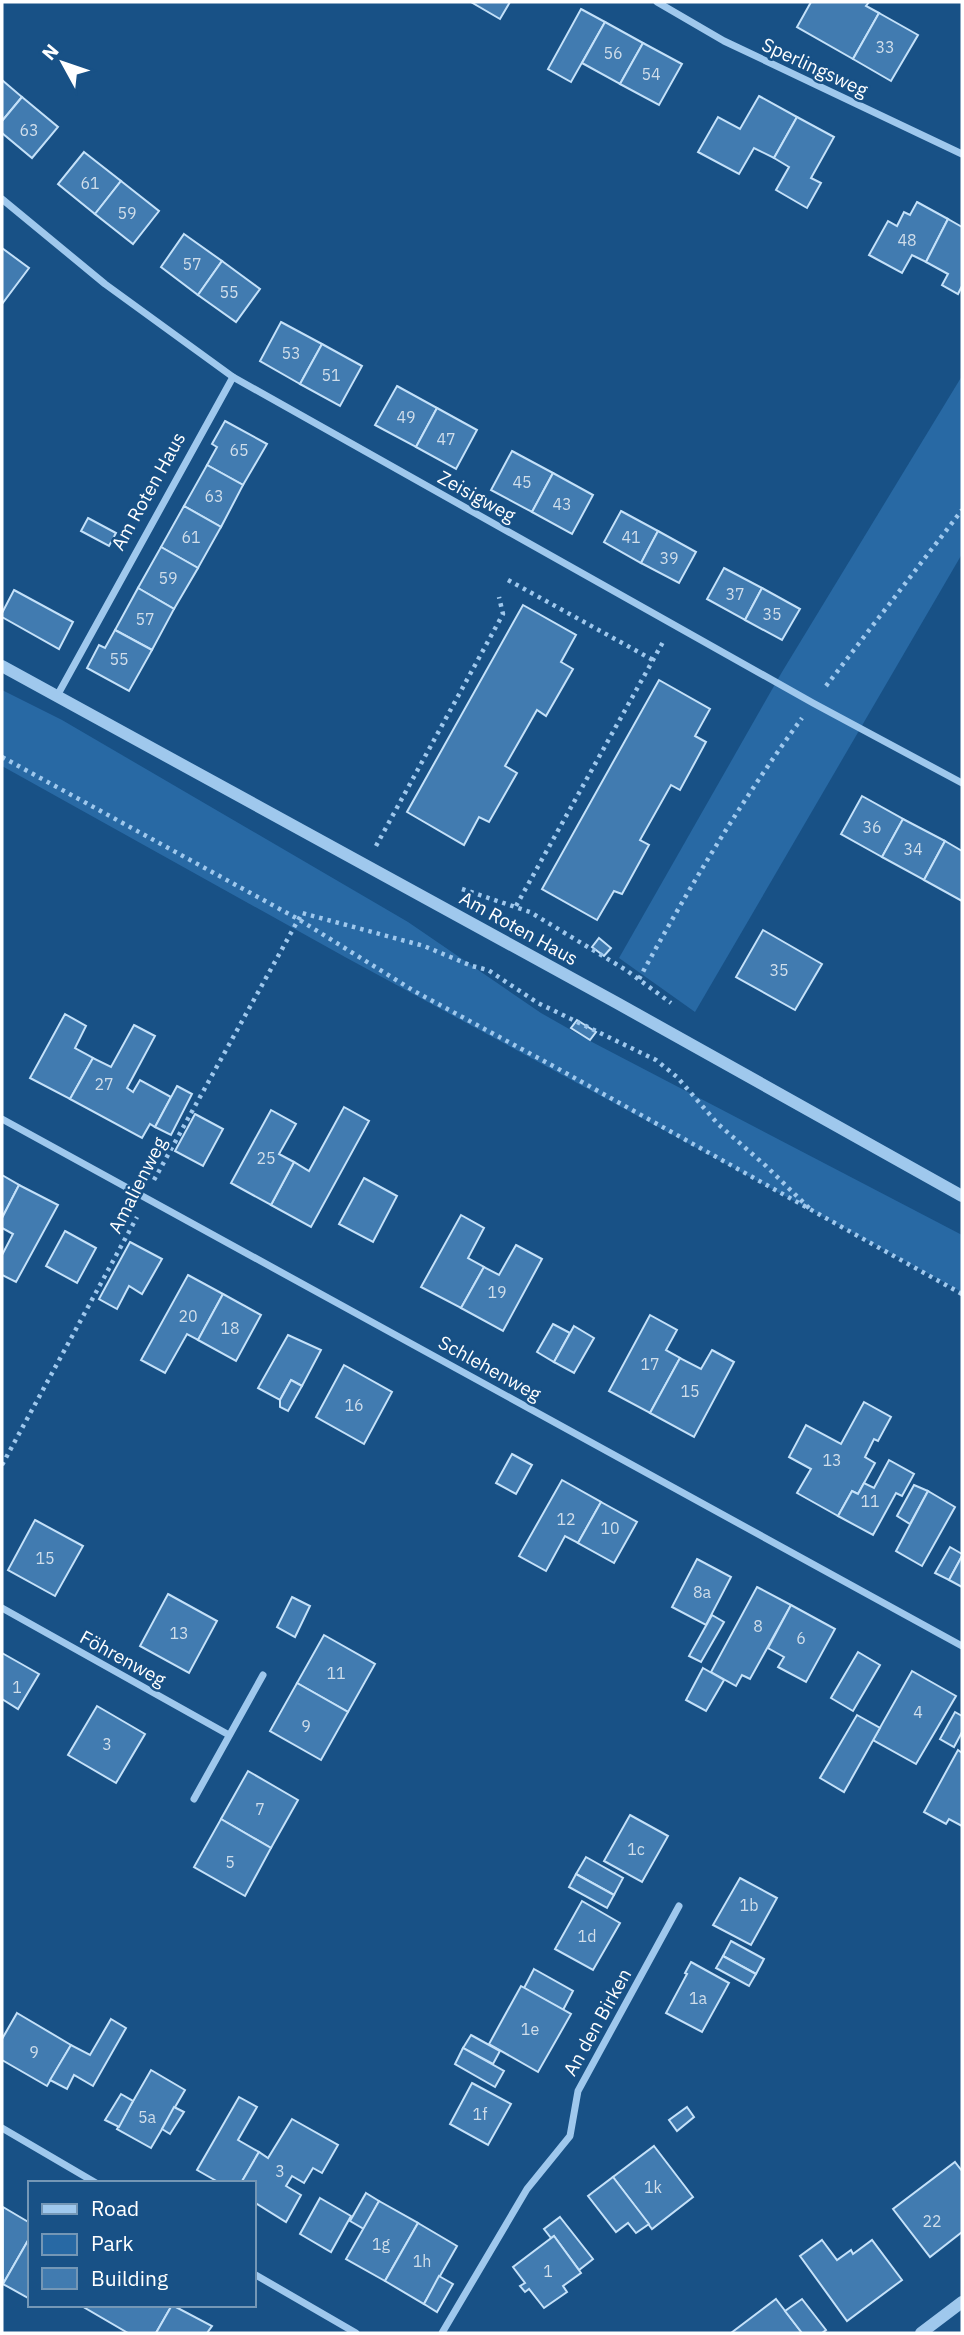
<svg xmlns="http://www.w3.org/2000/svg" width="964" height="2335" viewBox="0 0 964 2335" font-family="'IBM Plex Sans',sans-serif">
<style>
.green{fill:#2869a4}
.building{fill:#417bb0;stroke:#c4e1f9;stroke-width:2}
.lines{fill:none;stroke-linecap:round;stroke-linejoin:round}
.path{stroke:#9fc8ed;stroke-width:4.5;stroke-dasharray:3.5 5;stroke-linecap:butt}
.minor{stroke:#9fc8ed;stroke-width:7}
.tertiary{stroke:#9fc8ed;stroke-width:12}
.labels{text-anchor:middle;stroke-width:5;stroke-linejoin:round;paint-order:stroke}
.number-label{font-size:16px;fill:#d0deeb}
.street-label{font-size:19px;fill:#fff;stroke:#185186}
</style>
<rect width="100%" height="100%" fill="#185186"/>
<g class="green">
<path d="M962 376V554L695 1012 619 958 782 672Z"/>
<path d="M2 690 62 720 408 922 541 1013 592 1042 962 1235V1292L345 957 2 766Z"/>
</g>
<g class="building">
<path d="M471 2H510L500 19Z"/>
<path d="M811 2H869L866 6 879 13 853 59 797 27Z"/>
<path d="M581 9 605 22 571 82 548 69Z"/>
<path d="M879 13 918 35 891 81 853 59Z"/>
<path d="M605 22 643 43 620 84 582 63Z"/>
<path d="M643 43 682 64 659 105 620 84Z"/>
<path d="M2 80 22 97 2 121Z"/>
<path d="M759 96 797 117 774 158 754 148 739 174 698 152 718 117 740 129Z"/>
<path d="M22 97 58 127 32 158 2 133V121Z"/>
<path d="M797 117 834 137 811 178 821 183 807 208 776 190 789 167 774 158Z"/>
<path d="M84 152 121 181 95 214 58 184Z"/>
<path d="M121 181 159 211 133 244 95 214Z"/>
<path d="M917 202 948 219 926 262 912 255 902 273 869 255 888 221 897 226 904 212 910 215Z"/>
<path d="M948 219 962 227V286L958 294 942 285 948 274 926 262Z"/>
<path d="M184 234 222 261 198 295 161 267Z"/>
<path d="M2 248 29 268 2 304Z"/>
<path d="M222 261 260 289 236 322 198 295Z"/>
<path d="M281 322 322 344 300 384 260 361Z"/>
<path d="M322 344 362 366 340 406 300 384Z"/>
<path d="M397 386 437 408 416 447 375 425Z"/>
<path d="M437 408 477 430 456 469 416 447Z"/>
<path d="M225 421 267 444 243 485 207 465 217 447 212 444Z"/>
<path d="M512 451 553 473 532 512 491 490Z"/>
<path d="M207 465 243 485 221 527 184 506Z"/>
<path d="M553 473 593 495 572 534 532 512Z"/>
<path d="M184 506 221 527 198 568 161 547Z"/>
<path d="M621 511 658 531 641 563 604 542Z"/>
<path d="M88 518 116 533 109 546 81 531Z"/>
<path d="M658 531 696 552 679 583 641 563Z"/>
<path d="M161 547 198 568 174 609 138 588Z"/>
<path d="M724 568 762 588 745 620 707 599Z"/>
<path d="M138 588 174 609 152 650 115 630Z"/>
<path d="M762 588 800 609 782 640 745 620Z"/>
<path d="M14 590 73 622 59 649 2 617V613Z"/>
<path d="M523 605 576 635 561 662 573 669 546 716 537 710 505 766 517 773 489 822 479 817 464 845 407 812Z"/>
<path d="M115 630 152 650 129 691 87 668 99 645 105 648Z"/>
<path d="M659 680 710 709 695 736 706 742 680 790 671 785 640 840 649 845 622 894 614 891 597 920 542 889Z"/>
<path d="M862 796 903 819 882 857 841 834Z"/>
<path d="M903 819 945 841 924 880 882 857Z"/>
<path d="M945 841 962 851V901L924 880Z"/>
<path d="M763 930 822 964 795 1010 736 977Z"/>
<path d="M599 938 611 948 604 956 592 947Z"/>
<path d="M65 1014 86 1026 75 1048 93 1058 70 1099 30 1078Z"/>
<path d="M577 1020 596 1032 590 1040 571 1028Z"/>
<path d="M134 1025 155 1036 127 1088 133 1092 140 1080 171 1097 155 1127 150 1124 142 1138 70 1099 93 1058 111 1067Z"/>
<path d="M177 1086 192 1094 171 1135 155 1127Z"/>
<path d="M344 1107 369 1121 311 1227 271 1205 294 1162 309 1171Z"/>
<path d="M271 1110 296 1124 279 1154 294 1162 271 1205 231 1183Z"/>
<path d="M195 1114 223 1129 203 1166 175 1151Z"/>
<path d="M2 1175 19 1185 2 1218Z"/>
<path d="M364 1178 397 1196 373 1242 339 1224Z"/>
<path d="M19 1185 58 1205 16 1282 2 1275V1255L13 1234 2 1228V1218Z"/>
<path d="M461 1215 484 1228 468 1258 484 1267 461 1308 421 1287Z"/>
<path d="M65 1231 96 1248 77 1283 46 1266Z"/>
<path d="M130 1242 162 1259 142 1294 129 1286 117 1309 99 1299Z"/>
<path d="M516 1245 542 1259 503 1331 461 1308 484 1267 499 1275Z"/>
<path d="M188 1275 223 1294 198 1340 187 1334 165 1373 141 1360Z"/>
<path d="M223 1294 261 1315 236 1361 198 1340Z"/>
<path d="M650 1315 677 1330 666 1350 680 1358 650 1413 609 1391Z"/>
<path d="M553 1324 570 1333 554 1362 537 1352Z"/>
<path d="M574 1326 594 1338 574 1373 554 1362Z"/>
<path d="M288 1335 321 1350 302 1386 291 1380 280 1400 258 1388Z"/>
<path d="M712 1350 734 1362 694 1437 650 1413 680 1358 701 1369Z"/>
<path d="M344 1365 392 1392 364 1444 316 1417Z"/>
<path d="M291 1380 302 1386 288 1411 280 1407V1400Z"/>
<path d="M864 1402 891 1417 878 1441 874 1439 865 1457 875 1463 858 1494 852 1491 838 1516 797 1493 811 1469 789 1457 806 1425 841 1444Z"/>
<path d="M512 1454 532 1465 516 1494 496 1483Z"/>
<path d="M889 1460 914 1474 902 1496 896 1493 873 1535 838 1516 852 1491 858 1494 864 1483 874 1488Z"/>
<path d="M562 1480 601 1502 578 1543 565 1536 546 1571 519 1556Z"/>
<path d="M914 1485 928 1491 910 1524 897 1516Z"/>
<path d="M928 1491 955 1507 922 1566 896 1551Z"/>
<path d="M601 1502 637 1522 614 1563 578 1543Z"/>
<path d="M35 1520 83 1546 55 1596 8 1570Z"/>
<path d="M950 1547 962 1554V1556L949 1580 935 1573Z"/>
<path d="M962 1556V1587L949 1580Z"/>
<path d="M697 1559 731 1577 706 1625 672 1607Z"/>
<path d="M757 1587 791 1605 750 1679 742 1675 736 1686 711 1672Z"/>
<path d="M168 1594 217 1621 189 1673 140 1646Z"/>
<path d="M292 1597 310 1606 295 1637 277 1627Z"/>
<path d="M791 1605 835 1629 806 1682 778 1667 784 1657 768 1648Z"/>
<path d="M712 1615 724 1622 701 1662 689 1656Z"/>
<path d="M324 1635 375 1664 348 1712 297 1683Z"/>
<path d="M858 1652 880 1665 853 1711 831 1698Z"/>
<path d="M2 1653 39 1674 18 1709 2 1699Z"/>
<path d="M703 1668 724 1680 706 1711 686 1700Z"/>
<path d="M912 1671 956 1696 916 1764 873 1740Z"/>
<path d="M297 1683 348 1712 321 1760 270 1731Z"/>
<path d="M97 1706 145 1734 116 1783 68 1755Z"/>
<path d="M955 1712 962 1716V1732L954 1747 940 1739Z"/>
<path d="M857 1715 880 1728 844 1792 820 1778Z"/>
<path d="M958 1750 962 1753V1826L949 1819 946 1824 924 1812Z"/>
<path d="M248 1771 298 1800 271 1848 221 1819Z"/>
<path d="M630 1815 668 1836 642 1882 604 1861Z"/>
<path d="M221 1819 271 1848 245 1896 194 1867Z"/>
<path d="M586 1857 623 1878 614 1895 576 1874Z"/>
<path d="M576 1874 614 1895 607 1908 569 1887Z"/>
<path d="M740 1878 777 1898 751 1945 713 1925Z"/>
<path d="M582 1901 620 1923 593 1970 555 1949Z"/>
<path d="M731 1941 764 1959 756 1974 723 1956Z"/>
<path d="M723 1956 756 1974 749 1986 716 1968Z"/>
<path d="M691 1962 729 1983 702 2032 666 2013 687 1974 685 1973Z"/>
<path d="M534 1969 573 1991 563 2010 524 1988Z"/>
<path d="M521 1986 571 2014 538 2072 489 2044Z"/>
<path d="M17 2013 71 2045 47 2086 2 2060V2039Z"/>
<path d="M111 2019 126 2028 93 2086 74 2075 67 2089 50 2080 71 2045 90 2055Z"/>
<path d="M471 2035 500 2051 493 2064 463 2048Z"/>
<path d="M463 2048 504 2071 495 2087 455 2064Z"/>
<path d="M151 2070 185 2090 151 2148 117 2129Z"/>
<path d="M472 2083 511 2104 488 2145 450 2124Z"/>
<path d="M121 2094 133 2101 119 2127 105 2120Z"/>
<path d="M239 2097 257 2107 238 2140 259 2152 241 2183H220L197 2170Z"/>
<path d="M174 2107 184 2112 170 2134 162 2129Z"/>
<path d="M687 2107 694 2117 677 2131 669 2120Z"/>
<path d="M292 2119 338 2145 322 2173 313 2168 304 2183 292 2176 286 2186 301 2195 286 2222 254 2202V2183H241L259 2152 268 2158Z"/>
<path d="M654 2146 693 2197 652 2229 613 2177Z"/>
<path d="M955 2162 962 2171V2232L930 2257 893 2209Z"/>
<path d="M613 2177 649 2224 636 2233 628 2223 616 2232 588 2196Z"/>
<path d="M366 2193 379 2201 364 2229 350 2221Z"/>
<path d="M320 2198 351 2216 331 2252 300 2234Z"/>
<path d="M379 2201 418 2223 385 2281 346 2259Z"/>
<path d="M3 2207 30 2223V2237L3 2284Z"/>
<path d="M560 2217 593 2259 579 2270 554 2236 551 2238 544 2229Z"/>
<path d="M418 2223 457 2246 424 2304 385 2281Z"/>
<path d="M554 2236 581 2273 563 2286 567 2292 544 2308 529 2289 525 2292 520 2286 525 2283 513 2267Z"/>
<path d="M30 2237V2299L3 2284Z"/>
<path d="M822 2240 837 2260 851 2250 853 2254 872 2240 902 2280 847 2321 800 2256Z"/>
<path d="M439 2276 453 2284 437 2312 424 2304Z"/>
<path d="M776 2299 802 2333H731Z"/>
<path d="M802 2299 826 2330 822 2333H802L785 2311Z"/>
<path d="M80 2305H172L156 2333H128Z"/>
<path d="M172 2305 212 2326 207 2333H156Z"/>
</g>
<g class="lines">
<g class="path">
<path d="M508 580 653 660"/>
<path d="M826 686 962 510"/>
<path d="M2 757 298 919 414 991 555 1067 962 1294"/>
<path d="M376 846 503 614 499 597"/>
<path d="M462 889 530 912 626 970 671 1003"/>
<path d="M516 906 663 642"/>
<path d="M639 979C688 889 741 801 802 718"/>
<path d="M154 1180 302 913 424 946 472 966 488 970 538 1003 656 1060 677 1077 718 1124 766 1166 810 1209"/>
<path d="M2 1465 137 1217"/>
</g>
<g class="minor">
<path d="M657 2 724 41 962 154"/>
<path d="M2 199 105 284 233 377 813 703 962 783"/>
<path d="M57 696 233 377"/>
<path d="M2 1119 962 1646"/>
<path d="M2 1608 229 1735"/>
<path d="M194 1799 263 1675"/>
<path d="M2 2128 96 2183"/>
<path d="M254 2274 356 2333"/>
<path d="M442 2333 527 2189 570 2136 578 2091 679 1906"/>
</g>
<g class="tertiary">
<path d="M2 666 617 1003 962 1196"/>
<path d="M921 2333 962 2302"/>
</g>
</g>
<g class="labels">
<g class="number-label">
<text x="885" y="53">33</text>
<text x="613" y="59">56</text>
<text x="651" y="80">54</text>
<text x="29" y="136">63</text>
<text x="90" y="189">61</text>
<text x="127" y="219">59</text>
<text x="907" y="246">48</text>
<text x="192" y="270">57</text>
<text x="229" y="298">55</text>
<text x="291" y="359">53</text>
<text x="331" y="381">51</text>
<text x="406" y="423">49</text>
<text x="446" y="445">47</text>
<text x="239" y="456">65</text>
<text x="522" y="488">45</text>
<text x="214" y="502">63</text>
<text x="562" y="510">43</text>
<text x="191" y="543">61</text>
<text x="631" y="543">41</text>
<text x="669" y="564">39</text>
<text x="168" y="584">59</text>
<text x="735" y="600">37</text>
<text x="772" y="620">35</text>
<text x="145" y="625">57</text>
<text x="119" y="665">55</text>
<text x="872" y="833">36</text>
<text x="913" y="855">34</text>
<text x="779" y="976">35</text>
<text x="104" y="1090">27</text>
<text x="266" y="1164">25</text>
<text x="497" y="1298">19</text>
<text x="188" y="1322">20</text>
<text x="230" y="1334">18</text>
<text x="650" y="1370">17</text>
<text x="690" y="1397">15</text>
<text x="354" y="1411">16</text>
<text x="832" y="1466">13</text>
<text x="870" y="1507">11</text>
<text x="566" y="1525">12</text>
<text x="610" y="1534">10</text>
<text x="45" y="1564">15</text>
<text x="702" y="1598">8a</text>
<text x="758" y="1632">8</text>
<text x="179" y="1639">13</text>
<text x="801" y="1644">6</text>
<text x="336" y="1679">11</text>
<text x="17" y="1693">1</text>
<text x="918" y="1718">4</text>
<text x="306" y="1732">9</text>
<text x="107" y="1750">3</text>
<text x="260" y="1815">7</text>
<text x="636" y="1855">1c</text>
<text x="230" y="1868">5</text>
<text x="749" y="1911">1b</text>
<text x="587" y="1942">1d</text>
<text x="698" y="2004">1a</text>
<text x="530" y="2035">1e</text>
<text x="34" y="2058">9</text>
<text x="480" y="2120">1f</text>
<text x="147" y="2123">5a</text>
<text x="280" y="2177">3</text>
<text x="653" y="2193">1k</text>
<text x="932" y="2227">22</text>
<text x="381" y="2250">1g</text>
<text x="422" y="2267">1h</text>
<text x="548" y="2277">1</text>
</g>
<g class="street-label">
<text transform="translate(815 67) rotate(25)" y="7">Sperlingsweg</text>
<text transform="translate(148 491) rotate(-61)" y="7">Am Roten Haus</text>
<text transform="translate(477 496) rotate(29)" y="7">Zeisigweg</text>
<text transform="translate(519 928) rotate(29)" y="7">Am Roten Haus</text>
<text transform="translate(137 1185) rotate(-63)" y="7">Amalienweg</text>
<text transform="translate(490 1368) rotate(29)" y="7">Schlehenweg</text>
<text transform="translate(123 1658) rotate(29)" y="7">Föhrenweg</text>
<text transform="translate(597 2022) rotate(-61)" y="7">An den Birken</text>
</g>
</g>
<rect width="964" height="2335" fill="none" stroke="#ffffff" stroke-width="7"/>
<rect x="28" y="2181" width="228" height="126" fill="#185186" stroke="#7497b6" stroke-width="2"/>
<rect x="42" y="2204" width="35" height="10" fill="#9fc8ed" stroke="#7497b6" stroke-width="2"/>
<text x="91" y="2216" font-size="21" fill="#ffffff">Road</text>
<rect x="42" y="2234" width="35" height="21" fill="#2869a4" stroke="#7497b6" stroke-width="2"/>
<text x="91" y="2251" font-size="21" fill="#ffffff">Park</text>
<rect x="42" y="2268" width="35" height="21" fill="#417bb0" stroke="#7497b6" stroke-width="2"/>
<text x="91" y="2286" font-size="21" fill="#ffffff">Building</text>
<g transform="translate(63 63) rotate(310)" stroke="#185186" stroke-width="5" paint-order="stroke">
<path d="M0-5L12 26L0 18L-12 26Z" fill="#ffffff"/>
<text y="-10" font-size="19" font-weight="bold" text-anchor="middle" fill="#ffffff">N</text>
</g>
</svg>
